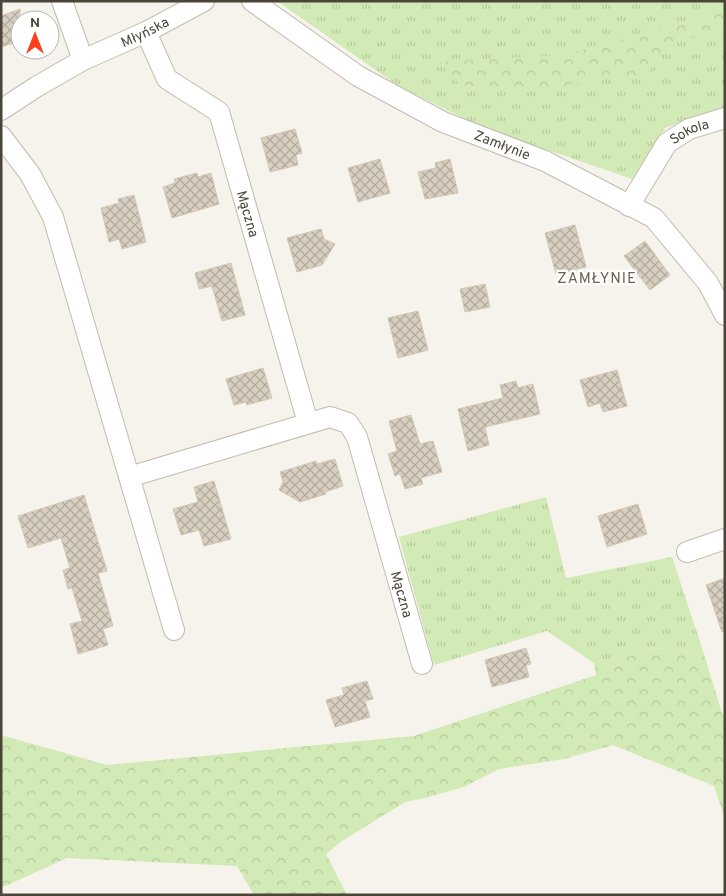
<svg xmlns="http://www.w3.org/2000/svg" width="726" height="896" viewBox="0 0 726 896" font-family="Overpass,sans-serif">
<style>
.grass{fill:url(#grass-tufts)}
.forest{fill:url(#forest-crowns)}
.building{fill:url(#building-cross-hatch);stroke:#d3c7b4}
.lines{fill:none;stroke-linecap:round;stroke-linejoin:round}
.street-casing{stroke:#c2bbae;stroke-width:22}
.street{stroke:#fff;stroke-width:20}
.labels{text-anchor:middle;stroke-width:4.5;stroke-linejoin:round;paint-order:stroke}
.street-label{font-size:14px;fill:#4b4439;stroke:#fff}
.neighbourhood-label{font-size:15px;letter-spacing:1px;fill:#6e6250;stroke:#fff}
</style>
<defs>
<pattern id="grass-tufts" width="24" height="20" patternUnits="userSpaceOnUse" patternTransform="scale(1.25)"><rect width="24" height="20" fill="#d2eab5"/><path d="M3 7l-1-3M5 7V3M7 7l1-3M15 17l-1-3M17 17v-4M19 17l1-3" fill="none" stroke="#b6ca9c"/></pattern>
<pattern id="forest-crowns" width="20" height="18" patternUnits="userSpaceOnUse" patternTransform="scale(1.25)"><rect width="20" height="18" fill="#d2eab5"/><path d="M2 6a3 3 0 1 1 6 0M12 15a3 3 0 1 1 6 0" fill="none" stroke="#b6ca9c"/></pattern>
<pattern id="building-cross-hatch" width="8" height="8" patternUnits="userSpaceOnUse" patternTransform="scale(1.25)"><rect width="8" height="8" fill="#d8cfc1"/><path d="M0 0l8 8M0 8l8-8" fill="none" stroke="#b1aa9e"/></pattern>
</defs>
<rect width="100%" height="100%" fill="#f6f3ec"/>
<g class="grass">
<path d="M277 1H725V111L700 116 665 128 632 179 483 128 397 85Z"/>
<path d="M546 497 566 578 672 557 704 654 662 648 594 663 547 631 434 665 399 537Z"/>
</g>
<g class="forest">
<path d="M721 1H725V32L674 41 642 79 607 77 540 91 460 85 439 62 563 55 718 14Z"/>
<path d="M662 648 704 654 725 723 724 816 714 786 613 745 564 759 499 769 464 787 425 798 405 802 342 841 326 854 347 895H254L237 866 67 858 1 888V735L107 765 414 736 596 675 594 663Z"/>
</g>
<g class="building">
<path d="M20 9V41L1 47V16Z"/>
<path d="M295 129 302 153 296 155 298 165 270 172 261 138Z"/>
<path d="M380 159 390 193 358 202 348 168Z"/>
<path d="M450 159 458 193 425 199 418 172 436 168 435 163Z"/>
<path d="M197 173 198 177 211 173 219 204 172 218 163 187 175 183 174 179Z"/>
<path d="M134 195 146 242 122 249 119 239 109 242 101 208 119 203 118 199Z"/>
<path d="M575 225 586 267 556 274 545 233Z"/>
<path d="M321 229 324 239 335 244 322 265 297 272 287 238Z"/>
<path d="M645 241 670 275 650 290 624 256Z"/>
<path d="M231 263 245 315 222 321 212 286 199 289 195 273Z"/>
<path d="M485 284 490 307 465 312 460 289Z"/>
<path d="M418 311 428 350 398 358 388 318Z"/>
<path d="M263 368 272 398 247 405 246 402 234 405 226 379Z"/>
<path d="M617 370 627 406 603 412 600 403 588 407 580 380Z"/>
<path d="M516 381 518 388 533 384 540 414 485 427 489 445 468 451 458 409 503 398 500 385Z"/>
<path d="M411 415 420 444 433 441 442 472 421 478 423 484 405 489 400 474 395 476 388 454 397 451 389 421Z"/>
<path d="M335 459 343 486 325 492 326 494 300 502 279 490 283 482 280 472 316 461 317 464Z"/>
<path d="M214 481 231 539 204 546 199 530 181 535 173 509 198 502 194 487Z"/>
<path d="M84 495 107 571 98 573 113 626 103 629 108 645 78 654 70 624 82 621 72 588 68 589 63 570 70 568 61 538 28 548 18 516Z"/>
<path d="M638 504 647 534 607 547 598 516Z"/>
<path d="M725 578V632H722L706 585Z"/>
<path d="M526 648 531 664 526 665 529 677 492 687 485 660Z"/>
<path d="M367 681 373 699 365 701 370 717 335 727 326 700 344 695 342 688Z"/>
</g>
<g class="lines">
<g class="street-casing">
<g id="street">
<path d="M62 1 83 60"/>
<path id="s1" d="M252 1 358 76 443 122 545 161 654 218 708 283 725 315"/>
<path id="s2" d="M146 32 167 79 219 112 308 423"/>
<path id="s3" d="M1 110 36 87 83 60 146 32 204 1"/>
<path d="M1 136 30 174 53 217 174 630"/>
<path id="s4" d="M629 206 667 143 689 129 725 118"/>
<path id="s5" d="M129 477 330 417 348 423 357 437 422 664"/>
<path d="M687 552 725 539"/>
</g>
</g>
<use href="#street" class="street"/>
</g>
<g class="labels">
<g class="street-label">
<text dy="5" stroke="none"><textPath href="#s3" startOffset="164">Młyńska</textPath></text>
<text dy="5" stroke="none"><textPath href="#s4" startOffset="99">Sokola</textPath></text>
<text dy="5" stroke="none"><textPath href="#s1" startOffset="290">Zamłynie</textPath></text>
<text dy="5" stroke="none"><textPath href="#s2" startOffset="219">Mączna</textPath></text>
<text dy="5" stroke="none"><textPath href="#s5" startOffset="409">Mączna</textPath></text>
</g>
<g class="neighbourhood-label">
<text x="597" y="283">ZAMŁYNIE</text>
</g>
</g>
<rect width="726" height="896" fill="none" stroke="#4b4439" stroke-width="5"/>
<g transform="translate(35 35)"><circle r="24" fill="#ffffff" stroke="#b7b4b0"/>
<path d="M0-4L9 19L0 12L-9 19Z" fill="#fc3f1d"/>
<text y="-8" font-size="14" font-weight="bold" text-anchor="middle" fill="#4b4439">N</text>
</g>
</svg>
